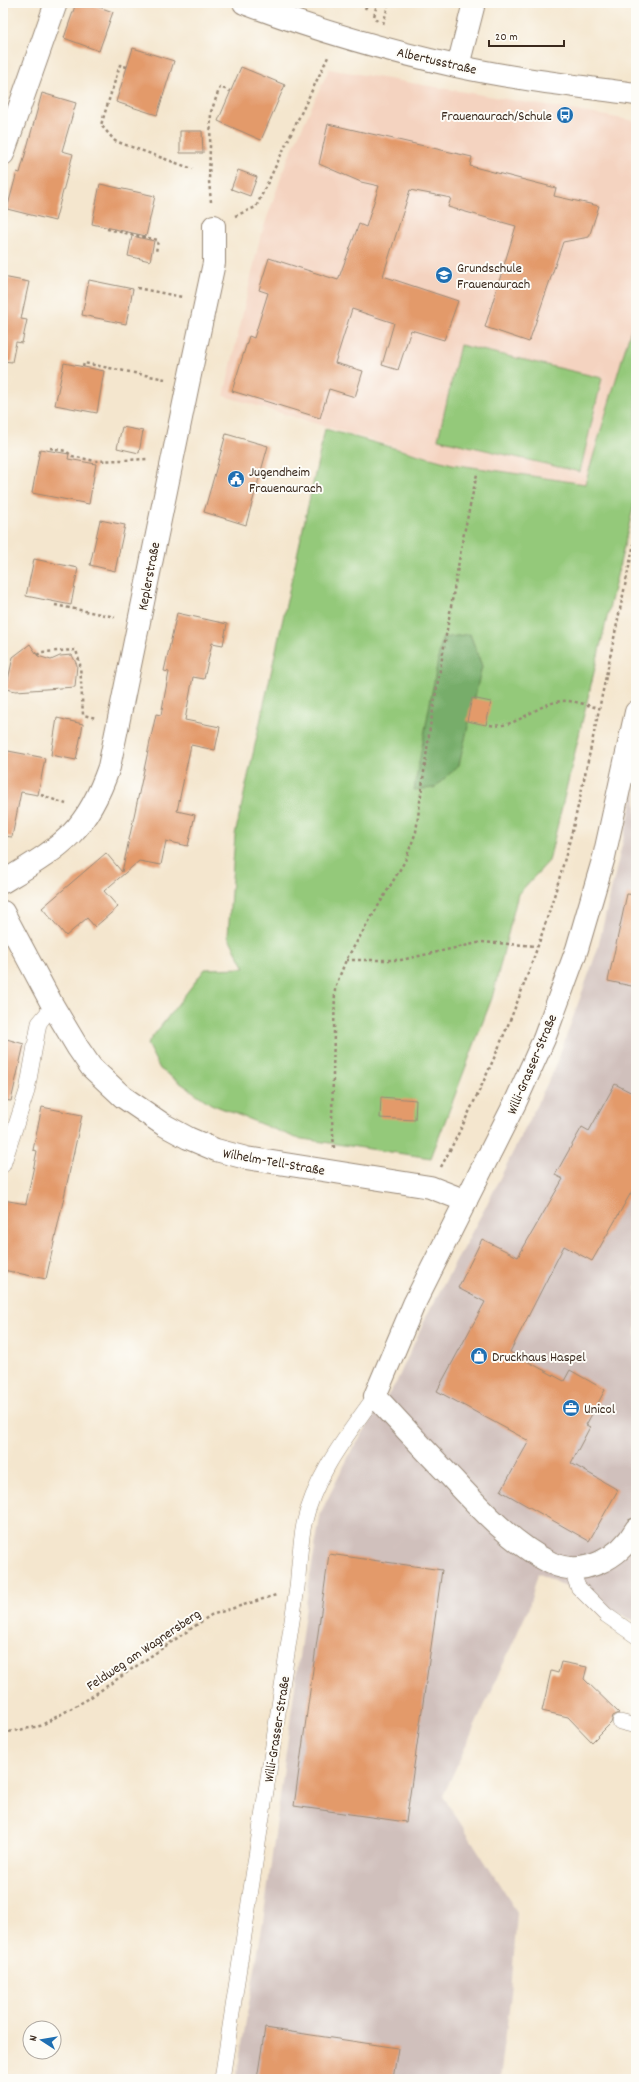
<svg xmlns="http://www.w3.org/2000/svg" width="639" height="2082" viewBox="0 0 639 2082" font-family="Dekko,sans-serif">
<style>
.built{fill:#f4d3c0}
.industrial{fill:#d0c0bc}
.green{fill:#94c97a;stroke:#687a4c}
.forest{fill:#77ad6a;stroke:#596c44}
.building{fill:#e39a6b}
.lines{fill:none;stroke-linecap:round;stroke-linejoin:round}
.lane-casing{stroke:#988876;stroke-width:16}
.street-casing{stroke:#988876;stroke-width:24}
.path{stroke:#988876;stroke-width:2.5;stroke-dasharray:3 3;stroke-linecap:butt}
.lane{stroke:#fff;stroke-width:15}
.street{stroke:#fff;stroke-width:22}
.labels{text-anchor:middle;stroke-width:4;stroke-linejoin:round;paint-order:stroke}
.street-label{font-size:14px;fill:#3b2a1e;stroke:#fdfcf7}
.poi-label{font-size:14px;fill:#3b2a1e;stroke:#fdfcf7;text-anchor:start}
</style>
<rect width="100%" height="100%" fill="#fdfcf7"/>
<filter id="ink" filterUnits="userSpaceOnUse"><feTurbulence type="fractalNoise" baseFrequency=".025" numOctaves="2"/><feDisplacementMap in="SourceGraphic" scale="8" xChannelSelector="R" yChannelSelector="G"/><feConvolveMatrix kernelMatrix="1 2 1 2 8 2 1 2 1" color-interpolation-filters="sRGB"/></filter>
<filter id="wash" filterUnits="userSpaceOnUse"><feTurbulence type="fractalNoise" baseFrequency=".012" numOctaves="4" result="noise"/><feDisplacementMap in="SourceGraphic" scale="16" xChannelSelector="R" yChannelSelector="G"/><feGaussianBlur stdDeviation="0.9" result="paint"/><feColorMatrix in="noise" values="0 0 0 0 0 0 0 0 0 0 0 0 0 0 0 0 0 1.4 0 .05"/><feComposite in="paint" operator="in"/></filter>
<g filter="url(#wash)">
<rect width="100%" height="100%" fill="#f4e6ce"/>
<path class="built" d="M329 69 636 121V312L585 484 452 464 224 396 260 238 286 163Z"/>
<path class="industrial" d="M636 785V1622L538 1573 528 1610 443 1796 517 1912 511 1994 500 2079H236L263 1922 309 1583 321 1512 353 1448 396 1383 428 1313 486 1206 554 1070 597 951Z"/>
<g class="green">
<path d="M636 312V496L549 861 518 894 492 998 431 1158 296 1138 211 1104 160 1069 147 1044 205 969 245 968 228 936 235 835 325 429 452 464 585 484Z"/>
<path d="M460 345 602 378 580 472 438 439Z"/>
</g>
<path class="forest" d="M470 634 482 666 459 765 434 788 414 790 442 638Z"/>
<g id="blocks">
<g class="building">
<path d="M76 3H88L113 12 99 51 64 38Z"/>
<path d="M133 48 174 61 157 115 116 102Z"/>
<path d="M241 67 285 85 261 140 218 121Z"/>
<path d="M42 93 76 103 62 151 73 154 55 221 7 209 17 172 20 173Z"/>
<path d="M328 124 472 157 470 166 556 188 554 196 599 206 589 237 563 242 529 342 485 327 516 226 448 207 451 198 410 190 383 276 458 301 444 340 411 330 398 370 382 365 394 323 352 309 335 363 363 371 355 397 329 389 320 418 232 391 249 336 254 338 268 293 259 290 269 258 338 280 359 224 366 227 379 186 361 182 319 164Z"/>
<path d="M180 131H202L203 153H180Z"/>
<path d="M238 170 257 177 250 196 231 189Z"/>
<path d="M100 184 155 196 146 236 92 224Z"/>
<path d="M132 236 154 241 150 261 128 256Z"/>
<path d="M3 277 29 282 21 319 27 320 22 343 16 342 12 362 3 361Z"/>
<path d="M89 280 133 289 126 324 82 315Z"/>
<path d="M64 363 104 371 97 413 55 405Z"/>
<path d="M122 427 143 431 139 453 117 448Z"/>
<path d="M226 434 268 446 246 525 204 512Z"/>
<path d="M40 449 69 454 68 459 96 464 89 504 32 493Z"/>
<path d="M100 520 125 525 115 571 90 565Z"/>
<path d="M34 559 78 568 71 605 26 596Z"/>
<path d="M177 613 227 624 223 645 212 643 204 679 193 677 185 720 220 727 215 750 191 745 177 811 195 815 188 846 166 841 161 865 139 861 104 891 118 907 95 927 87 918 66 936 42 908 106 853 122 872 156 714 161 715 169 672 164 671Z"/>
<path d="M30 644 38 656 51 660 60 656 72 655 77 665 75 687 16 691 6 689 13 657Z"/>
<path d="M472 698 491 702 486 725 467 721Z"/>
<path d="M57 718 83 724 76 760 51 755Z"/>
<path d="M3 750 45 758 38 795 21 792 12 837 3 836Z"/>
<path d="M627 894 636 895V987L608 981Z"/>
<path d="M3 1038 24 1044 11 1101 3 1100Z"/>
<path d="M615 1084 636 1095V1184L592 1261 564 1246 510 1352 564 1381 570 1370 605 1390 586 1425 590 1427 571 1463 618 1490 589 1541 501 1491 529 1441 437 1391 485 1302 458 1288 482 1239 518 1257 563 1179 555 1175 582 1127 589 1131Z"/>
<path d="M381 1097 416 1100 415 1120 380 1118Z"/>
<path d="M42 1107 82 1115 46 1279 3 1270V1200L26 1204 37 1151 33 1150Z"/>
<path d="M329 1554 442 1570 406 1822 294 1806Z"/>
<path d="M561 1662 587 1667 584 1679 619 1713 613 1716 611 1723 592 1742 568 1717 542 1711 551 1671 558 1673Z"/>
<path d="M265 2028 398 2048 393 2079H257Z"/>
</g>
</g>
</g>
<g filter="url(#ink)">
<use href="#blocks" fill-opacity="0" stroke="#988876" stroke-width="1"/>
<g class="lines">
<g class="lane-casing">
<g id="lane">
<path d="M3 1165 27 1091 39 1023 53 1006"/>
<path d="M571 1568 578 1587 606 1615 636 1636"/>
<path d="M620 1722 636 1726"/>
<path d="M222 2079 297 1588C299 1567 300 1544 304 1524 315 1475 347 1436 375 1396"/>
</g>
</g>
<g class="street-casing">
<g id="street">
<path d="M244 3C313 29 384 50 456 66 515 79 576 86 636 94"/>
<path d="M458 66 474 3"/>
<path d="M3 154 56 3"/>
<path d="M636 712 604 857 577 949 544 1039 516 1101 414 1304 375 1396C399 1422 423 1448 448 1474 477 1505 512 1544 551 1563 583 1578 620 1558 636 1529"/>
<path d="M3 882C60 847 86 834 109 767L188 384 214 263V226"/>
<path d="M3 912 53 1006 78 1048 91 1067 123 1097 164 1125 188 1138 216 1150 246 1158 430 1187 466 1201"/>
</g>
</g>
<g class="path">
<path d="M365 9 368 3"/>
<path d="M377 21 374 17 377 3"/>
<path d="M383 24 389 3"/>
<path d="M127 67 120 65 101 125 115 141 193 169"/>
<path d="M211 202 209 181 211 112 220 87 230 91"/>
<path d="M235 216 256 207 328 57"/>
<path d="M107 229 158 240 156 252"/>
<path d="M137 288 182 297"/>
<path d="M83 367 84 363 165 379"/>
<path d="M50 448 66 451 72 456 95 461 149 459"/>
<path d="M55 605 115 617"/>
<path d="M37 655 42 652 76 650 80 664 83 715 96 718"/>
<path d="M490 725C516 730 536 703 562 701 573 700 587 705 598 708"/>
<path d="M41 795 66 804"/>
<path d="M346 960H401L482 942 537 946"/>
<path d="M334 1148 332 1119 335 988 346 960 405 861 416 832 430 727 463 538 477 474"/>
<path d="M441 1167C500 1057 547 937 576 815 597 722 616 627 636 534"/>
<path d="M3 1733 40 1726 88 1699 211 1615 276 1595"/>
</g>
<use href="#lane" class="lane"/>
<use href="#street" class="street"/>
</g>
</g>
<defs>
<g id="bus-disc" transform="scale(0.9)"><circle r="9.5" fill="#1f6fb2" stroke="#fdfcf7"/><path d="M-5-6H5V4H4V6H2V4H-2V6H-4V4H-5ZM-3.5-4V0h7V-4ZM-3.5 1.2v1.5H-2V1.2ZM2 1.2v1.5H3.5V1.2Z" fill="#fff"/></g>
<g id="school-disc" transform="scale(0.9)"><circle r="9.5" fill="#1f6fb2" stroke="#fdfcf7"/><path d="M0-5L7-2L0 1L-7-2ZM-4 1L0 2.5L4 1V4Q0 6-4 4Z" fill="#fff"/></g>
<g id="civic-disc" transform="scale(0.9)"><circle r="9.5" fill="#1f6fb2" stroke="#fdfcf7"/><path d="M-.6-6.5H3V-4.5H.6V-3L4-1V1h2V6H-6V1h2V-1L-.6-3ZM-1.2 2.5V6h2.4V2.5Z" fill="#fff"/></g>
<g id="shop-disc" transform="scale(0.9)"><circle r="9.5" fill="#1f6fb2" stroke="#fdfcf7"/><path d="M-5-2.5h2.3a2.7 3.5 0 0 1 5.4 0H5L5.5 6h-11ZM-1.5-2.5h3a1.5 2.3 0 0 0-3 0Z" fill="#fff"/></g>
<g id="office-disc" transform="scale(0.9)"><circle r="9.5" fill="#1f6fb2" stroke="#fdfcf7"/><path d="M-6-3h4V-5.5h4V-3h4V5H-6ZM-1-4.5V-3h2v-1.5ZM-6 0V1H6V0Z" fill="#fff"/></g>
</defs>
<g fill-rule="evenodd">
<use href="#bus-disc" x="565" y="115"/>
<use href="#school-disc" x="444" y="275"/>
<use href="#civic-disc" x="236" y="479"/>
<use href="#shop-disc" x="479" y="1356"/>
<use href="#office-disc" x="571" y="1408"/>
</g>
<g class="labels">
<g class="street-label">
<text transform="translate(437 60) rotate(13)" y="5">Albertusstraße</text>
<text transform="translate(148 576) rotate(-79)" y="5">Keplerstraße</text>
<text transform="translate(531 1064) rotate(-67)" y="5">Willi-Grasser-Straße</text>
<text transform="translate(274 1161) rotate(10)" y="5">Wilhelm-Tell-Straße</text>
<text transform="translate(143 1649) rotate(-34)" y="5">Feldweg am Wagnersberg</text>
<text transform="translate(276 1729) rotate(-81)" y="5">Willi-Grasser-Straße</text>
</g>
<g class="poi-label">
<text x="552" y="120" text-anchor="end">Frauenaurach/Schule</text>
<text x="457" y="272">Grundschule<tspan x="457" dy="16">Frauenaurach</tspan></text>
<text x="249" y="476">Jugendheim<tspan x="249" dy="16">Frauenaurach</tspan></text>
<text x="492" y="1361">Druckhaus Haspel</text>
<text x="584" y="1413">Unicol</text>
</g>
</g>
<rect width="639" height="2082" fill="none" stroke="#fdfcf7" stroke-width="16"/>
<g transform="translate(42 2040) rotate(282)"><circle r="19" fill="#fdfcf7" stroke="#afa8a0"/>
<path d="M0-3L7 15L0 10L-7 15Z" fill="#1f6fb2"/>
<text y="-6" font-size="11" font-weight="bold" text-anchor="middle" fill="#3b2a1e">N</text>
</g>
<path d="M489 40v6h75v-6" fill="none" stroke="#3b2a1e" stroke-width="2"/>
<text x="495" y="40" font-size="12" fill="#3b2a1e" stroke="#fdfcf7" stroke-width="3" paint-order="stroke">20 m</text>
</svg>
